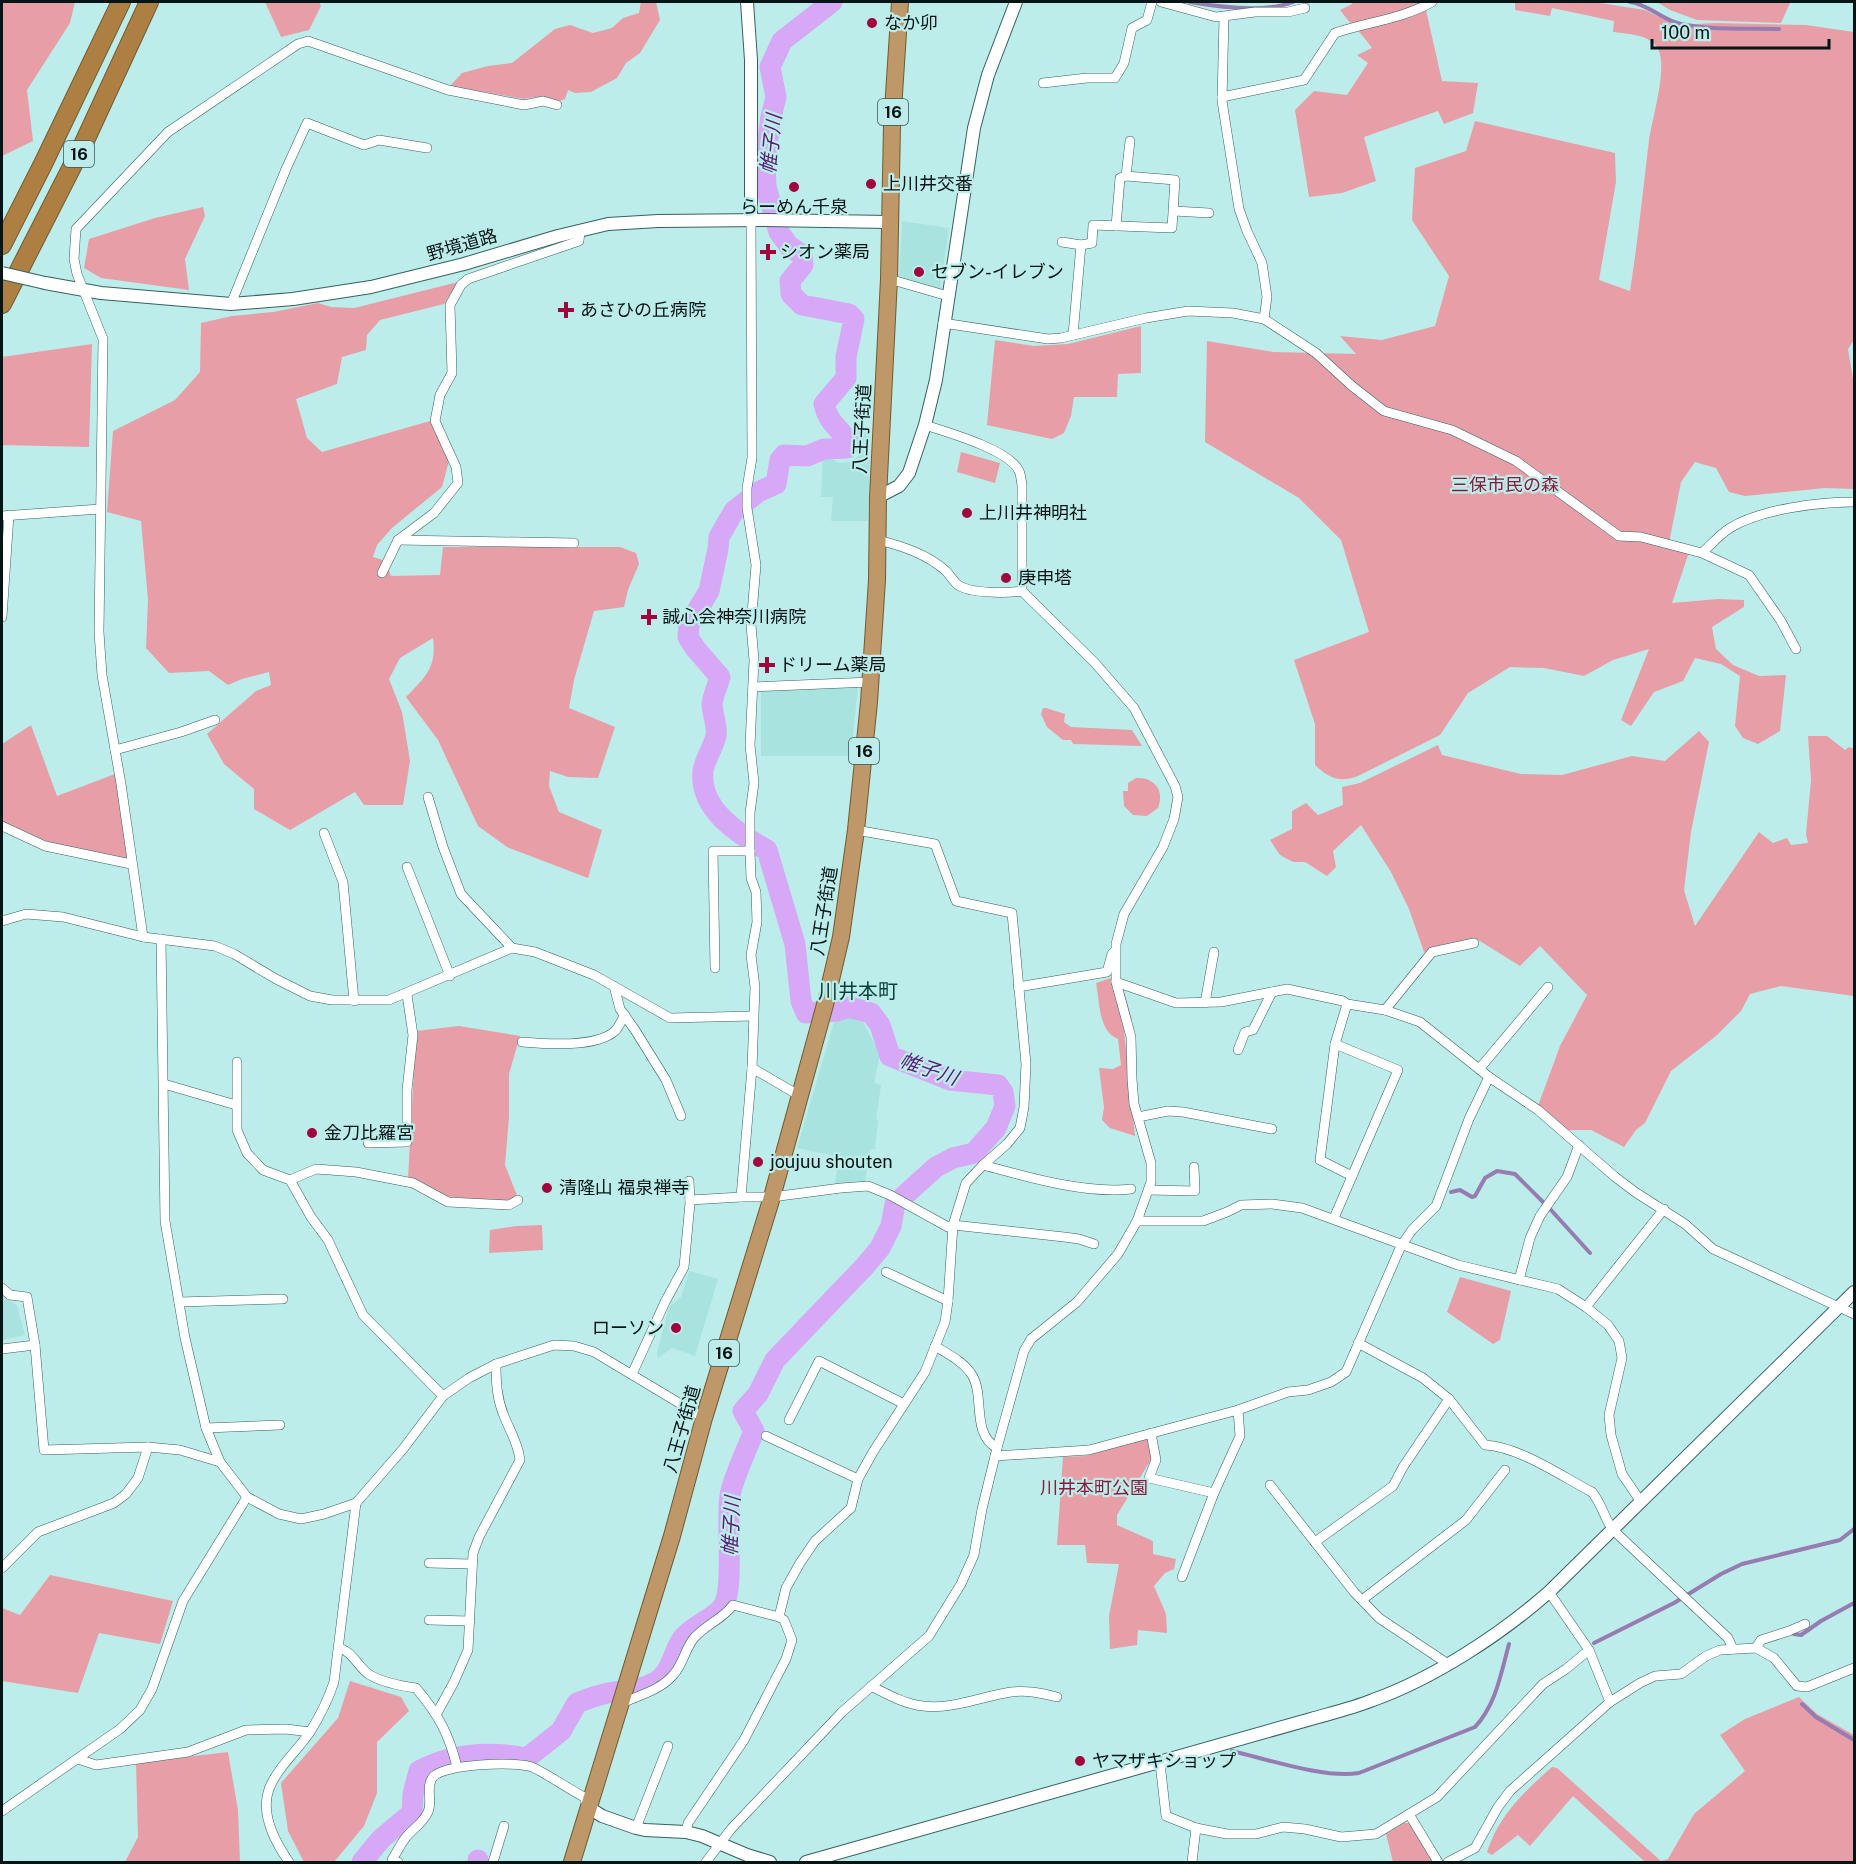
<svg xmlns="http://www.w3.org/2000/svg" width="1856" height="1864" viewBox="0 0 1856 1864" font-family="'Public Sans','Noto Sans JP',sans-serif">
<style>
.built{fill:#a8e3df}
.green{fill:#e89ea7}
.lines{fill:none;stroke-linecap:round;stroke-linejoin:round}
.stream{stroke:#977cb2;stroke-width:4}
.river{stroke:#d7a8f6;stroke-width:21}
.minor-casing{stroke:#346260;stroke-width:10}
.tertiary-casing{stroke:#346260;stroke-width:14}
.trunk-casing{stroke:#725a32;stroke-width:18}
.motorway-casing{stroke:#725a32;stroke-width:20}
.minor{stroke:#fff;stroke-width:9}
.tertiary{stroke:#fff;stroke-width:12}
.trunk{stroke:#be9868;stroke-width:16}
.motorway{stroke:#ae7f42;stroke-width:18}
.tertiary-bridge-casing{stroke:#346260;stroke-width:14;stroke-linecap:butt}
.tertiary-bridge{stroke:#fff;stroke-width:12}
.poi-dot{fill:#a1033d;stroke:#bcedea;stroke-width:2}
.labels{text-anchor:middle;stroke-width:4.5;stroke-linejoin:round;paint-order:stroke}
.shield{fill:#bcedea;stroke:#3a5655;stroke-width:1.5}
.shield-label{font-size:16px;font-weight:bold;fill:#031515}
.poi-label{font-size:18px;fill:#031515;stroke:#bcedea;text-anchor:start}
.street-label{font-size:18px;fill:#031515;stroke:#bcedea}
.park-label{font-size:18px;fill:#8b1939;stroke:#bcedea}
.water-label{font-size:20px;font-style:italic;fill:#581d77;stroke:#bcedea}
.neighbourhood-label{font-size:20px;fill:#0b3d3b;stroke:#bcedea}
</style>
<rect width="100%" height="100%" fill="#bcedea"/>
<g class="built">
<path d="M902 221 949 228 940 291 899 279Z"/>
<path d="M871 429 868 521H831L833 497H821L823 455 840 463 851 462 858 456 860 446 856 440V432Z"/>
<path d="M858 687 851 756H761V690Z"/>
<path d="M854 1017 863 1022 880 1054 874 1083 881 1085 876 1119 878 1120 875 1149H870L865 1183 834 1187 840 1157 797 1148 835 1019Z"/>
<path d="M689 1271 718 1279 695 1356 672 1348 658 1358 657 1353 669 1307 681 1297Z"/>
<path d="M2 1294 17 1306 25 1335 2 1340Z"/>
</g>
<g class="green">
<path d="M2 2H75L70 23 27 90 33 141 2 156Z"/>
<path d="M265 2H319L321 6 309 30 281 37Z"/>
<path d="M641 2H656L660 20 640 53 626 63 617 78 591 92 575 93 568 90 565 99 560 101C549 98 535 96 524 99L450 86 462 73 488 66 512 63 555 29 570 25 593 33 612 28 623 18 639 13Z"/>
<path d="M1352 2H1419L1426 10 1442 81 1478 83 1473 113 1444 124 1438 111 1364 137 1376 181 1342 193 1309 197 1295 110 1314 91 1347 95 1368 63 1357 55 1372 48C1363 34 1350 24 1340 10L1352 4Z"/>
<path d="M1515 2H1594L1645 10 1676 25 1716 23 1806 25 1854 32V340L1848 349 1854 385V489L1825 488 1745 496 1729 492 1716 468 1695 462 1681 482 1669 543 1689 552 1672 603 1718 599 1744 600V607L1712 627 1716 649 1733 665 1759 676 1786 675 1780 731 1758 744 1743 738 1735 726 1740 676 1721 664 1695 658 1683 681 1654 692 1631 726 1621 720 1649 649 1613 660 1584 676 1544 668 1510 667 1468 693 1440 735 1358 776C1339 783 1329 778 1315 765V724L1294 660 1369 632 1341 540 1299 498 1205 442 1207 341 1273 352 1356 354 1340 336 1382 340 1435 326 1449 276 1412 220 1415 168 1466 151 1475 121 1615 153 1616 182 1599 280 1630 291C1638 240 1643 190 1649 140 1652 120 1668 67 1658 49 1650 34 1628 34 1613 32L1614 21 1552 8 1550 16 1515 10Z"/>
<path d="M1657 2H1790V3L1781 23 1697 20 1670 10Z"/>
<path d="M203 207 205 216 185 259 189 290 101 278 84 268 89 239 155 218Z"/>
<path d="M458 282 444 304 380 320 367 335 366 350 342 357 337 384 296 399 307 438 322 452 430 421 449 461 442 487 392 528 377 545 373 557 386 561 391 576 440 575 443 547H620L636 553 639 564 628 590 624 607 594 611 574 680 569 708 615 727 598 778 568 777 550 771 549 786 559 812 602 830 588 878 507 847 478 826 438 740 406 697C425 677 437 668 433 638L400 658 389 679 402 712 410 761 403 805H364L355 792 290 830 254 809V789L224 764 207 734 256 691 271 685 269 672 242 679 228 685 209 671 169 673 146 648 148 600 141 521 107 512 113 431 175 400 200 372 201 323 232 316 273 312 318 303 331 307 354 308Z"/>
<path d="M1141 326V373L1118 374 1117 397H1074L1071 416 1064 433 1052 439 987 425 995 340 1034 346 1068 344Z"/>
<path d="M92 344 89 447 2 445V357Z"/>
<path d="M961 452 1000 463 995 483 957 472Z"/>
<path d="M1043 708H1046L1065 714 1064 722 1071 727 1132 730 1142 746 1073 744 1071 740H1063L1047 727 1041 714Z"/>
<path d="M31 725 57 796 115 774 128 859 51 843 2 822V744Z"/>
<path d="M1699 731 1709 742 1691 832 1684 890 1695 926 1759 832 1773 843 1787 838 1791 845 1808 843 1806 834 1811 780 1808 736H1827L1845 750 1849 747 1854 749V996L1781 986 1750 994 1741 1011 1716 1036 1671 1071 1645 1123 1636 1130 1624 1147 1591 1130H1567L1538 1106 1560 1046 1587 995 1540 946 1520 966 1475 938 1424 952 1409 909 1391 872 1361 825 1333 851 1336 867 1327 876 1305 862H1293L1280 855 1270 840 1292 829V811L1306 803 1318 815 1343 805 1342 787 1360 783 1438 745 1442 755 1521 774 1562 775 1632 756 1665 761Z"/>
<path d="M1136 778C1155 777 1165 791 1158 808L1147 816 1133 815 1124 806 1123 791H1128V783Z"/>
<path d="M1111 978 1124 991 1132 1020 1124 1031 1135 1136 1110 1128 1102 1120 1104 1107 1099 1068 1113 1069 1121 1065 1118 1039C1098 1031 1100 1002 1096 983Z"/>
<path d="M459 1026 520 1036 509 1074V1117L505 1165 518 1198 509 1203 445 1196 408 1179 416 1031Z"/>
<path d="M542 1225 543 1250 489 1253 490 1230 517 1226Z"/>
<path d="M1460 1277 1511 1291 1500 1340 1493 1344 1447 1312Z"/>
<path d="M1148 1438 1152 1458 1117 1515V1525L1153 1541V1554L1176 1559 1174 1569 1165 1573 1154 1586 1166 1614 1167 1633 1138 1630 1137 1645 1110 1649 1109 1616 1119 1564 1087 1563 1085 1545H1057L1063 1457 1085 1456Z"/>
<path d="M50 1575 173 1601 160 1644 99 1633 78 1693 2 1681V1608L20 1615Z"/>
<path d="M350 1681 401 1697 409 1711 377 1742V1793L364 1826 334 1862H304L288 1831 281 1783 338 1718Z"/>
<path d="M1799 1697 1817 1714 1854 1735V1862H1645L1573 1796 1530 1846 1518 1835 1492 1855 1487 1852C1499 1815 1524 1792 1552 1767L1557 1768 1661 1861 1668 1859 1694 1814 1745 1771 1720 1735 1745 1719Z"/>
<path d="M228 1752 238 1810 240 1862H125L138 1837 136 1763Z"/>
<path d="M1404 1823H1410L1431 1856 1432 1862H1393L1386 1834Z"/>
</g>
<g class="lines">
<g class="stream">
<path d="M1190 2C1219 7 1265 13 1293 2"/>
<path d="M1630 2C1646 4 1657 15 1672 21 1697 31 1751 28 1779 29"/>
<path d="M1451 1192 1460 1190 1472 1197 1475 1196 1485 1178 1497 1171 1515 1174 1551 1210 1590 1253"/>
<path d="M1794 1634 1801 1635 1821 1621 1854 1603"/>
<path d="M1594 1643 1674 1603 1721 1574 1742 1564 1840 1540 1854 1529"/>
<path d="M1802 1704 1816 1717 1854 1740"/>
<path d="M1232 1751C1267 1759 1325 1779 1359 1773L1475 1727C1496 1705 1501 1673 1509 1644"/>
</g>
<g class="river">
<path d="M362 1862 381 1839 412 1813 413 1794 419 1771C452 1753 490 1751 527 1758L561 1731 577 1703C587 1699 598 1695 608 1693 626 1690 640 1691 656 1682 672 1672 672 1654 682 1639 693 1624 716 1619 724 1605 734 1586 726 1520 730 1496 732 1480 748 1447 754 1431L743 1411 758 1394 775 1360 865 1266 880 1248 891 1226 895 1204 936 1167 953 1158 974 1153 996 1128 1005 1106 1003 1092 998 1085 950 1080 890 1056 880 1025 871 1013 849 1007 837 1011 806 1013 801 1001 795 944 767 850C738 834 699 809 703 771 705 759 713 748 716 736 718 726 712 714 712 704 713 695 718 685 720 677L695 648 688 637 689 624 709 591 718 549 719 537 734 511 758 492 776 484 780 460 784 455 807 456 824 449 847 448 848 441C838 427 828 422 824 404L846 378V357L854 319 849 314 802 305 791 294 790 281 803 265 802 255 789 246 779 232 766 187 765 160 771 117 776 97 770 67 782 41 832 2"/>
<path d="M478 1862V1860"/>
</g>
<g class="minor-casing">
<g id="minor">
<path d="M1161 2 1216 17 1255 12H1288L1305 8"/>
<path d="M1224 17 1222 101 1239 209 1247 231 1262 263 1267 297 1264 319"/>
<path d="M1043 83 1087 78H1115L1124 63 1132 28 1147 20 1152 2"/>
<path d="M1222 97 1304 80 1335 33C1367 22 1402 19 1432 2"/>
<path d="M1174 211 1209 213"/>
<path d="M751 220 752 458 747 488V508L756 565 751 625 754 660 750 745 754 783 750 813V851L751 878 756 892 757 922 751 955 755 987 752 1068 741 1197H772L841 1188 868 1186 890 1195 948 1227 953 1225 1064 1237 1079 1239 1094 1244"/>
<path d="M1116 226 1120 178 1126 176 1130 141"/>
<path d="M1062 242 1081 245 1092 243 1093 225 1172 228 1175 180 1126 176"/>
<path d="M889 279 948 296"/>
<path d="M231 304 286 169 307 123 364 145 379 140 427 148"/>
<path d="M943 323 1048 339 1061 338 1146 318 1188 311 1233 313 1264 319 1316 353 1352 386 1384 411 1452 430 1516 461 1619 536 1641 537 1702 553 1749 575 1781 621 1796 649"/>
<path d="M1073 335 1081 245"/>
<path d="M925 425C947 432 1010 450 1019 471 1021 475 1021 480 1022 485V591L1095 663 1134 708 1175 786 1178 797 1174 819 1163 847 1124 914 1116 944V982L1131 1037 1132 1079 1134 1104 1151 1163V1182L1137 1221 1118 1254 1077 1302 1031 1339 1024 1351 997 1448"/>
<path d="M2 516 100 509"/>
<path d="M398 540 574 543"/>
<path d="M878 540C902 546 927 554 946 571 950 575 953 581 958 585 971 594 1007 593 1022 591"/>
<path d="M1702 553C1711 545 1720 534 1730 528 1761 509 1819 502 1854 502"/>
<path d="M382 573 398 540 434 513 458 483 456 467 435 421 440 395 452 373 450 305 461 285 468 279 579 241 580 231"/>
<path d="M2 617 9 515"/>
<path d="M753 687 871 682"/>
<path d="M115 750 181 732 215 720"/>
<path d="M428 797 443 847 461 894 512 948"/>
<path d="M2 826 45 846 131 864"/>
<path d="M324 833 343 882 354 1001"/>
<path d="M407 867 450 976"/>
<path d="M2 921 26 914 63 917 143 937 215 946 234 954 276 979 310 996 332 1000H389L512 948 535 952 594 975 670 1018 753 1016"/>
<path d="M143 937 121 784 102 675 99 632 103 339 77 274 74 259 76 229 168 132 298 44 308 41 448 90 524 105 543 101 557 105"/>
<path d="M161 939 165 1221 185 1338 206 1428 220 1462 247 1497 279 1514 301 1519 324 1514 356 1503 403 1449 443 1396 469 1378 496 1364 554 1345 574 1346 594 1352 704 1418"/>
<path d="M715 968 713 851H750"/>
<path d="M1116 982 1176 1003 1221 1002 1287 989 1343 1001 1347 1004 1385 1010 1420 1022 1489 1077 1538 1110 1614 1176 1635 1192 1685 1224 1713 1249 1854 1314"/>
<path d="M614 986 620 1009 635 1030 666 1080 681 1116"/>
<path d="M1018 987 1107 972 1112 954 1114 952"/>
<path d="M1205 1003 1214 952"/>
<path d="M1347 1004 1335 1044 1320 1160 1352 1176"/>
<path d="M1385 1010 1432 952 1474 943"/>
<path d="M522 1042C546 1044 596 1048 615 1031 619 1027 622 1019 625 1015"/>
<path d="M1238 1050 1245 1032 1253 1030 1272 992"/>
<path d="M237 1062V1130L247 1153 263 1170 290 1180 311 1217 328 1240 363 1315 443 1396"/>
<path d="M752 1068 800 1096"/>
<path d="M1480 1068 1548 987"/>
<path d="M164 1084 236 1105"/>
<path d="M1138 1117 1168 1111 1183 1112 1272 1129"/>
<path d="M368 1143 407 1142V1090L413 1035 407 995"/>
<path d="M983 1165C1028 1177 1084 1194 1131 1189"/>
<path d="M290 1180 316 1169 356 1172 413 1183 448 1202 509 1205 518 1200"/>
<path d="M1149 1190 1195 1191 1194 1167"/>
<path d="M690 1200 741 1197"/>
<path d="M1334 1218 1398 1070 1335 1044"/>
<path d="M1137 1221H1203L1227 1212 1241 1205 1272 1204 1302 1208 1458 1265 1558 1289 1586 1307 1608 1325 1619 1341 1622 1358 1609 1415 1611 1435 1622 1474 1641 1502"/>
<path d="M886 1272 948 1301"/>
<path d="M1519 1280 1530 1238 1540 1216 1567 1177 1579 1145"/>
<path d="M2 1288 10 1295 27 1297 35 1345 44 1450 148 1447 180 1450 220 1462"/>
<path d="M179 1302 283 1299"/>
<path d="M1586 1307 1664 1209"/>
<path d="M1358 1343 1423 1378 1449 1399 1485 1445C1520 1447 1561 1476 1592 1492 1602 1504 1604 1518 1613 1530L1728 1638 1733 1649"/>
<path d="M2 1349 35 1345"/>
<path d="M632 1374 665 1302 684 1267 690 1203 689 1181"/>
<path d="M789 1420 819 1361 904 1404"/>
<path d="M206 1428 280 1425"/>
<path d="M1151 1433 1156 1460 1149 1478 1214 1493"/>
<path d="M766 1436 858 1479"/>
<path d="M995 1456 1089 1450 1238 1410 1288 1392 1308 1390 1331 1382 1346 1372 1401 1246 1412 1230 1436 1206 1469 1119 1489 1077"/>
<path d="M1270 1485 1354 1592 1379 1618 1448 1664"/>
<path d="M1315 1542 1393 1486 1403 1467 1449 1399"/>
<path d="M429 1563 472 1564"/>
<path d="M2 1568 38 1532 114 1503 126 1494 138 1478 148 1447"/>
<path d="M1182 1577 1214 1493 1240 1436 1238 1410"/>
<path d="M1549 1592 1589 1650 1610 1702"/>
<path d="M1362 1600 1466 1520 1505 1470"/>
<path d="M429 1620 470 1621"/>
<path d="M339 1648C354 1652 358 1668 370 1675 384 1683 401 1686 416 1688 438 1714 449 1734 457 1767"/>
<path d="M1756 1648 1761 1640 1789 1631 1805 1624"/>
<path d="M871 1686C887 1694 904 1704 923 1706 951 1710 983 1696 1011 1692 1027 1690 1041 1693 1057 1697"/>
<path d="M622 1703C640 1695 661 1690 674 1674 683 1664 685 1649 694 1638 705 1625 723 1619 733 1605L779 1617"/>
<path d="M437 1713 454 1682 468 1650 473 1553 479 1537 520 1460C518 1443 510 1431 504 1416 497 1399 496 1383 496 1364"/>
<path d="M78 1759 96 1765 188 1752 246 1730 286 1729 310 1732"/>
<path d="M1160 1763 1166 1816 1196 1828 1192 1862"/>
<path d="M2 1811 120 1729 140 1710 152 1689 183 1601 247 1497"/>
<path d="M1409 1814 1438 1862"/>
<path d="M636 1828 668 1746"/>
<path d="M1196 1828 1227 1834H1256L1283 1827 1305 1829 1341 1837 1376 1834 1437 1797 1543 1684 1566 1669 1589 1650"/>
<path d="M686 1832 688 1823 744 1740 786 1659 792 1640 784 1620 779 1617 786 1588 800 1563 815 1541 851 1508 858 1479 873 1452 925 1372 945 1322 948 1301 953 1225 966 1183 983 1165 1007 1144 1020 1128 1024 1107 1026 1064 1012 913 956 901 935 844 856 830"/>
<path d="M289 1862C275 1842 260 1814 269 1789 277 1768 298 1750 310 1732 320 1716 328 1700 334 1682L356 1503"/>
<path d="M398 1862 392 1860C397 1852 401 1843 407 1836 414 1828 423 1823 428 1812 433 1801 425 1787 433 1777 443 1764 516 1761 532 1767 549 1775 567 1788 584 1797L588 1807"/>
<path d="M493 1862 504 1826"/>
<path d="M706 1862 731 1829 842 1712 929 1636 961 1584 974 1555 982 1509 997 1448C971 1434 985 1396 972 1375 964 1362 948 1354 935 1346"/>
<path d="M1448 1862 1475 1848 1498 1807 1510 1791 1610 1702 1640 1683 1655 1676 1681 1674 1706 1656 1720 1650 1756 1648 1774 1658 1797 1686 1807 1687 1854 1668"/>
</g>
</g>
<g class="tertiary-casing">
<g id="tertiary">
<path d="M747 2 751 60V220"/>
<path d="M45 283 101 293 231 304 293 299 371 287 464 264 558 236 608 224 658 221 764 220 889 222"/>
<path d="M878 497 899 486 909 473 925 425 936 380 974 128 988 75 1016 2"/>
<path d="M588 1807 602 1816 636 1828 645 1830 686 1832 702 1836 747 1855 770 1862"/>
<path d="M806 1862 1311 1719C1332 1713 1353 1708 1373 1700 1434 1678 1500 1635 1549 1592L1854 1292"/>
</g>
</g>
<g class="trunk-casing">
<path id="trunk" d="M572 1862 672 1536 704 1418 772 1197 826 1001 841 937 856 830 869 702 877 580 878 497 889 279 892 125 900 2"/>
</g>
<g class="motorway-casing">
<g id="motorway">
<path d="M2 245 43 164 121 2"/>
<path d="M2 304 82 147 149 2"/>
</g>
</g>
<use href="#minor" class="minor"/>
<use href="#tertiary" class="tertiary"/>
<use href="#trunk" class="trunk"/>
<use href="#motorway" class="motorway"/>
<g class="tertiary-bridge-casing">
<path id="tertiary-bridge" d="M2 273 45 283"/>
</g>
<use href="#tertiary-bridge" class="tertiary-bridge"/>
</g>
<g class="poi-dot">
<circle cx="872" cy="23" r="6"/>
<circle cx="871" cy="184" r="6"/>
<circle cx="794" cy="187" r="6"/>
<path d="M765 243h6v6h6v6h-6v6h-6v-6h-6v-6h6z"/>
<circle cx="919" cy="272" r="6"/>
<path d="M563 301h6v6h6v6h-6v6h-6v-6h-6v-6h6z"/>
<circle cx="967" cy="513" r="6"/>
<circle cx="1006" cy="578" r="6"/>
<path d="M646 608h6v6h6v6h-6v6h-6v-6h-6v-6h6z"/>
<path d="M764 656h6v6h6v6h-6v6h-6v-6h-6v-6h6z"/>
<circle cx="312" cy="1133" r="6"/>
<circle cx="758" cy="1162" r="6"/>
<circle cx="547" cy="1188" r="6"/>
<circle cx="676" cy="1328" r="6"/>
<circle cx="1080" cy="1761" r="6"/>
</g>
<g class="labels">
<g class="shield">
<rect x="878" y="99" width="30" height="26" rx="4.5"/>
<rect x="64" y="141" width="30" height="26" rx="4.5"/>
<rect x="849" y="738" width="30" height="26" rx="4.5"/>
<rect x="709" y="1340" width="30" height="26" rx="4.5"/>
</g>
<g class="shield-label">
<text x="893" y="118">16</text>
<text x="79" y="160">16</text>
<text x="864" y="757">16</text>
<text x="724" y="1359">16</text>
</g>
<g class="poi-label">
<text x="884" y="29">なか卯</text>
<text x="883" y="190">上川井交番</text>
<text x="794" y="213" text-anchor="middle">らーめん千泉</text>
<text x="780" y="258">シオン薬局</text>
<text x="931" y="278">セブン-イレブン</text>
<text x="580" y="316">あさひの丘病院</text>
<text x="979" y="519">上川井神明社</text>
<text x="1018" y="584">庚申塔</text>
<text x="662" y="623">誠心会神奈川病院</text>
<text x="779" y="671">ドリーム薬局</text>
<text x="324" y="1139">金刀比羅宮</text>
<text x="770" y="1168">joujuu shouten</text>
<text x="559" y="1194">清隆山 福泉禅寺</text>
<text x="664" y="1334" text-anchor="end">ローソン</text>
<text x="1092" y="1767">ヤマザキショップ</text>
</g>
<g class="street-label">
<text transform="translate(462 245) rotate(-16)" y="6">野境道路</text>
<text transform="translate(862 429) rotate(-87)" y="6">八王子街道</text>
<text transform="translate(824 911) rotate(-81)" y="6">八王子街道</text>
<text transform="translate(682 1429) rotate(-74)" y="6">八王子街道</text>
</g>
<g class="park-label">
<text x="1505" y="491">三保市民の森</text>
<text x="1094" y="1494">川井本町公園</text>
</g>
<g class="water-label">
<text transform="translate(771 144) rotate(-84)" y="7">帷子川</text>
<text transform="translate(929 1069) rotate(19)" y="7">帷子川</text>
<text transform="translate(731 1526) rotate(-87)" y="7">帷子川</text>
</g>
<g class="neighbourhood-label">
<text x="858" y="998">川井本町</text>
</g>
</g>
<rect width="1856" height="1864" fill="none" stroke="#031515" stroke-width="6"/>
<path d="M1652 39v9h177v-9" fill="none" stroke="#031515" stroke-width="3"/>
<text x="1661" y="39" font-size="18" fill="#031515" stroke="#bcedea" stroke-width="4.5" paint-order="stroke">100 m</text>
</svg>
